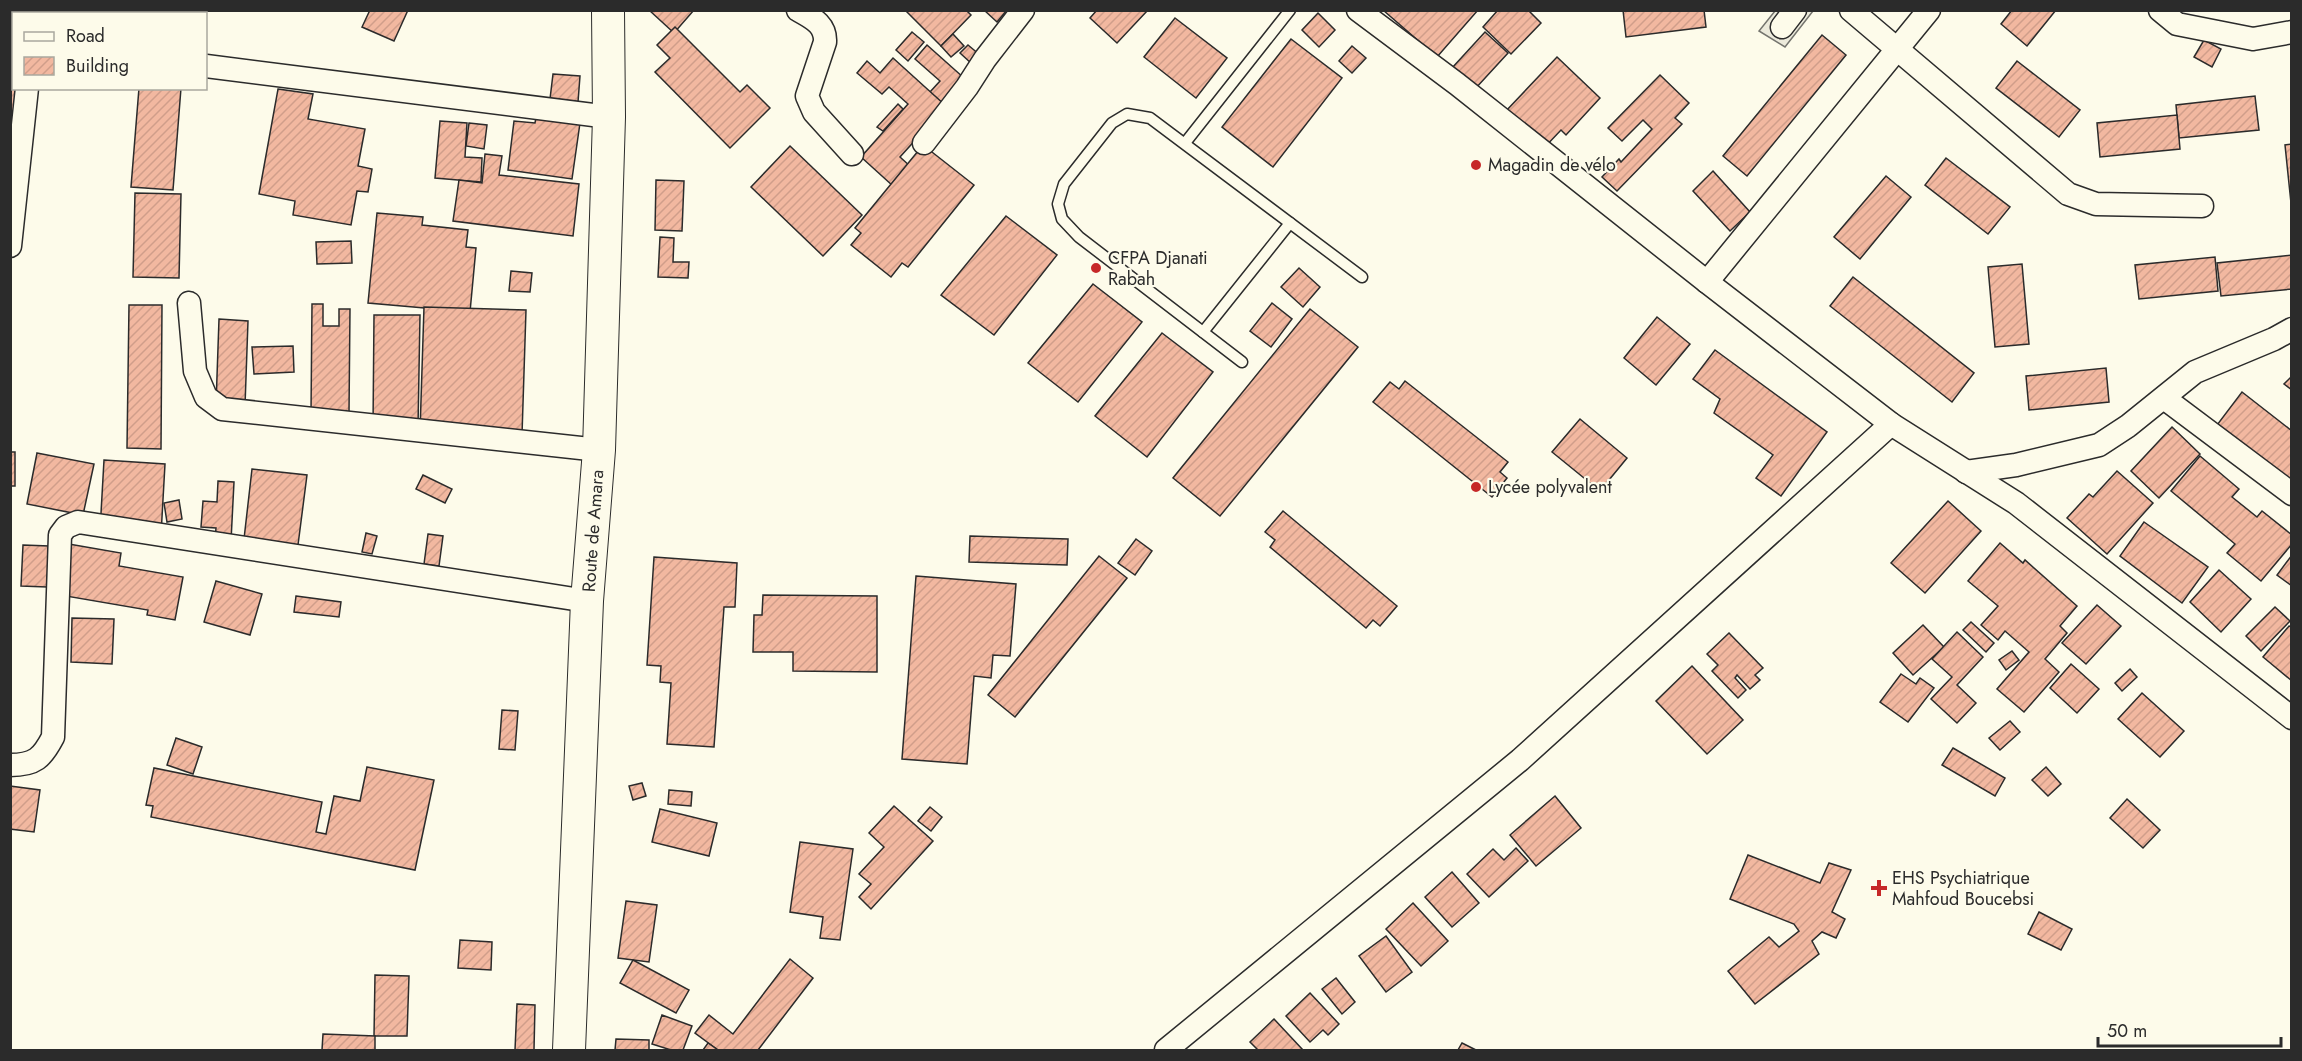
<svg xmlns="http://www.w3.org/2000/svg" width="2302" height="1061" viewBox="0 0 2302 1061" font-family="Jost,sans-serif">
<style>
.parking{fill:#eceadb;stroke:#74746e;stroke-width:1.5}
.building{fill:url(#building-hatch);stroke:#2b2b2b;stroke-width:1.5}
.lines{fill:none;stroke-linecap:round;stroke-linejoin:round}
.lane-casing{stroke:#2b2b2b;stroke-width:13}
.street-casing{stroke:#2b2b2b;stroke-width:25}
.secondary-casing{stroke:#2b2b2b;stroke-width:34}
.lane{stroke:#fdfbea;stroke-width:10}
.street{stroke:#fdfbea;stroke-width:22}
.secondary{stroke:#fdfbea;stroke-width:32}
.poi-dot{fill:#c62828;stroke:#fdfbea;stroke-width:2}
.labels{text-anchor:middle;stroke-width:4.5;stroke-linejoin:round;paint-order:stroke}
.poi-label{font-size:18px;fill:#2b2b2b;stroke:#fdfbea;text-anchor:start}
.street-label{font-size:18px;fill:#2b2b2b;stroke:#fdfbea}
</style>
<defs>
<pattern id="building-hatch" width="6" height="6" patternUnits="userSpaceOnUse" patternTransform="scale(1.5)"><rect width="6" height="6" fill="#f2b8a0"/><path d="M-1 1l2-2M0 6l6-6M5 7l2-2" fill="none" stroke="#d09e8a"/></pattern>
</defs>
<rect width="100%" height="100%" fill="#fdfbea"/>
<path class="parking" d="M1775 11H1813L1785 47 1759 31Z"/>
<g class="building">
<rect x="55" y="10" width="30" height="4"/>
<path d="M370 10H408L394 41 362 27Z"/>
<path d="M649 10H694L674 33Z"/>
<path d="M905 10H966L971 15 941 46Z"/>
<path d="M984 10H1007L997 22Z"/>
<path d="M1097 10H1146L1147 11 1117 43 1090 18Z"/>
<path d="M1383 10H1478L1437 57Z"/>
<path d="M1498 10H1528L1541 23 1511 54 1483 27Z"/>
<path d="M1623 10H1704L1706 27 1626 37Z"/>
<path d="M2012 10H2056L2027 46 2001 24Z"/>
<path d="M1318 13 1335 30 1319 47 1302 30Z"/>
<path d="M1175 18 1227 58 1196 98 1144 57Z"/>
<path d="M675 27 740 92 747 85 770 108 730 148 655 72 670 58 657 45Z"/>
<path d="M912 32 924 42 908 61 896 50Z"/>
<path d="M1485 32 1508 53 1475 89 1452 68Z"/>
<path d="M953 34 964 46 951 57 941 46Z"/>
<path d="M1822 35 1846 55 1747 176 1723 156Z"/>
<path d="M1291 39 1342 78 1273 167 1222 127Z"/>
<path d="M2204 40 2221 49 2212 67 2194 57Z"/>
<path d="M927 45 964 78 942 103 930 92 940 81 915 59Z"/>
<path d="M968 45 980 55 972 64 960 53Z"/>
<path d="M1352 46 1366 58 1352 73 1339 61Z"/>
<path d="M1557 57 1600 98 1566 135 1561 130 1543 149 1505 112Z"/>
<path d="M893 58 946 106 900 157 911 167 893 186 861 157 908 104 889 87 882 94 857 73 867 61 880 73Z"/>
<path d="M2017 61 2080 110 2059 137 1996 88Z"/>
<path d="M10 69 14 70V88H22L10 176Z"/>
<path d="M553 74 580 76 578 102 550 99Z"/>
<path d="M1660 75 1689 103 1675 118 1682 124 1617 191 1602 177 1619 159 1621 162 1652 129 1643 120 1622 141 1608 128Z"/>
<path d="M139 88H181L173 190 131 187Z"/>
<path d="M278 89 313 94 308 119 365 129 358 166 372 169 368 192 357 191 351 225 293 215 295 201 259 194Z"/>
<path d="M2255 96 2259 130 2179 138 2176 105Z"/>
<path d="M898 104 903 109 883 131 877 127Z"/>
<path d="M2177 115 2180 149 2100 157 2097 123Z"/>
<path d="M536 117 580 123 572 179 508 170 514 121 535 123Z"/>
<path d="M440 121 467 123 465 157 482 158 481 182 435 178Z"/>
<path d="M469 123 487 125 484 149 466 146Z"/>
<path d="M2292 144V213L2285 145Z"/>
<path d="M923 145 974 185 908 267 902 263 891 277 851 245 861 233 855 228Z"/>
<path d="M790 146 862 215 823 256 751 187Z"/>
<path d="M485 154 502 156 499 175 579 184 573 236 453 221 459 180 482 183Z"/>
<path d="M1946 158 2010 207 1988 234 1925 185Z"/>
<path d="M1713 171 1750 212 1730 231 1693 191Z"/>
<path d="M1886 176 1911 197 1860 259 1834 237Z"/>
<path d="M656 180 684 181 682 231 655 230Z"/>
<path d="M135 193 181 194 179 278 133 277Z"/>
<path d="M377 213 423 217 422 225 468 230 466 247 476 248 470 312 368 303Z"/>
<path d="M1006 216 1057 255 994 335 941 295Z"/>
<path d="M660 237 674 238 673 262H689L688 278 658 277Z"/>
<path d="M351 241 352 263 317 264 316 242Z"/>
<path d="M2292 255V289L2221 296 2217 263Z"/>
<path d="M2215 257 2218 291 2139 299 2135 265Z"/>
<path d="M2022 264 2029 344 1995 347 1988 267Z"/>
<path d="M1299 268 1320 287 1303 307 1281 287Z"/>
<path d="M511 271 532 273 530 292 509 291Z"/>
<path d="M1853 277 1974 373 1952 402 1830 306Z"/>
<path d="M1093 284 1142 322 1078 402 1028 363Z"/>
<path d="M1272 303 1292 319 1271 347 1250 331Z"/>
<path d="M312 304H323V326H339V309H350L349 413H311Z"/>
<path d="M129 305H162L161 449 127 448Z"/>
<path d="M424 307 526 310 522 435 420 432Z"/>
<path d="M1310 309 1358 347 1220 516 1173 478Z"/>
<path d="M374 315H420L418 427H373Z"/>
<path d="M1657 317 1690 344 1656 385 1624 358Z"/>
<path d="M219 319 248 321 245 406 216 405Z"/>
<path d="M1162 333 1213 372 1147 457 1095 416Z"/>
<path d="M293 346 294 372 254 374 252 347Z"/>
<path d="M1715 350 1827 432 1781 496 1756 478 1773 455 1714 413 1720 399 1693 379Z"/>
<path d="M2106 368 2109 402 2029 410 2026 376Z"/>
<path d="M2292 376V390L2284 384Z"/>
<path d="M1405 381 1508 462 1500 472 1507 478 1492 497 1373 402 1390 382 1399 389Z"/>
<path d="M2242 392 2292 431V484L2217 425Z"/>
<path d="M1580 419 1627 458 1600 491 1552 452Z"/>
<path d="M2172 427 2200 454 2159 498 2131 471Z"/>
<rect x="10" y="452" width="5" height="34"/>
<path d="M37 453 94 464 83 515 27 504Z"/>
<path d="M2200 456 2239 489 2232 497 2257 517 2262 511 2292 535V544L2261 581 2227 553 2235 544 2171 491Z"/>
<path d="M104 460 165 464 161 535 100 531Z"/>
<path d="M252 469 307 475 298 545 244 539Z"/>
<path d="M2117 471 2153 503 2107 554 2067 518 2089 494 2093 497Z"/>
<path d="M423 475 452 489 445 503 416 489Z"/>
<path d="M218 481 234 482 231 541 215 540 216 528 201 527 203 501 217 502Z"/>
<path d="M179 500 182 519 167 522 164 503Z"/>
<path d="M1948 501 1981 531 1925 593 1891 563Z"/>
<path d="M1283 511 1397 606 1380 626 1373 620 1366 628 1270 547 1275 540 1265 532Z"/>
<path d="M2144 522 2208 567 2182 603 2120 556Z"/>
<path d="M366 533 377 536 372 554 362 552Z"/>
<path d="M428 534 443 536 439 566 424 564Z"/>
<path d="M970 536 1068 539 1067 565 969 562Z"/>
<path d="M1136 539 1152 551 1135 575 1118 563Z"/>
<path d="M63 543 121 553 119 566 183 577 175 620 147 615 148 610 54 594Z"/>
<path d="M2000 543 2023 563 2025 560 2077 606 2060 626 2067 633 2045 659 2059 672 2024 712 1997 689 2029 652 2005 631 1998 640 1981 625 1998 606 1968 581Z"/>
<path d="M23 545 49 546 47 587 21 586Z"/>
<path d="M2292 555V586L2277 575Z"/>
<path d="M1099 556 1127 578 1015 717 988 695Z"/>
<path d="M654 557 737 563 735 607H724L714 747 667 744 671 683 660 682 661 666 647 665Z"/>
<path d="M2219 570 2251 599 2221 632 2190 602Z"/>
<path d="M916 576 1016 584 1010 656 993 655 991 678 974 676 967 764 902 759Z"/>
<path d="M216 581 262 594 250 635 204 622Z"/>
<path d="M763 595 877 596V672L793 671V652H753L754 615H762Z"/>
<path d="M296 596 341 602 339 617 294 612Z"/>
<path d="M2097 605 2121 626 2086 664 2062 643Z"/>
<path d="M2275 607 2290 621 2261 651 2246 636Z"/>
<path d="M72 618 114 619 112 664 71 662Z"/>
<path d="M1971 622 1994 643 1986 652 1963 630Z"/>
<path d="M1923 625 1944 647 1913 675 1893 653Z"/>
<path d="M2289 626 2292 627V681L2263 657Z"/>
<path d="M1957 632 1983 657 1957 685 1976 703 1957 723 1931 699 1952 677 1932 659Z"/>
<path d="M1729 633 1763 668 1755 675 1760 680 1750 689 1737 675 1735 678 1746 690 1738 698 1712 671 1718 665 1707 654Z"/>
<path d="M2012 651 2019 660 2006 670 1999 660Z"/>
<path d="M2071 664 2099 689 2077 713 2050 688Z"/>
<path d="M1692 666 1743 720 1707 754 1656 701Z"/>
<path d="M2130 669 2137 677 2122 691 2115 683Z"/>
<path d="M1901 674 1916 684 1920 678 1934 688 1908 722 1880 702Z"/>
<path d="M2142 693 2184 731 2160 757 2118 719Z"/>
<path d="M502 710 518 711 515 750 499 749Z"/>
<path d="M2010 721 2020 732 2000 750 1989 738Z"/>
<path d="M176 738 202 747 193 774 167 765Z"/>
<path d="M1953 748 2005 778 1995 796 1942 765Z"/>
<path d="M367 767 434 780 415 870 151 817 153 806 146 805 154 768 322 802 316 832 326 834 334 796 360 801Z"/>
<path d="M2046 767 2061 784 2048 796 2032 780Z"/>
<path d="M642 783 646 796 633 800 629 786Z"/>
<path d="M10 786 40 790 34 832 10 829Z"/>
<path d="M669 790 692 792 691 806 668 804Z"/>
<path d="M1555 796 1581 828 1536 866 1510 835Z"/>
<path d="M2127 799 2160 830 2143 848 2110 818Z"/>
<path d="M894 806 933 841 871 909 859 897 871 884 859 874 884 847 869 833Z"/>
<path d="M930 807 942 817 931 831 918 821Z"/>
<path d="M660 809 717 823 709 856 652 842Z"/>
<path d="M800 842 853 849 840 940 820 938 823 917 790 912Z"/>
<path d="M1516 848 1528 861 1489 897 1467 874 1493 849 1504 860Z"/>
<path d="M1748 855 1820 883 1829 863 1851 870 1832 912 1845 919 1836 938 1822 932 1812 941 1819 954 1755 1004 1728 971 1769 937 1779 947 1799 931 1794 924 1730 899Z"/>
<path d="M1452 872 1479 903 1452 927 1425 897Z"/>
<path d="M626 901 657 905 649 962 618 958Z"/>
<path d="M1413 903 1448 941 1421 966 1386 929Z"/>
<path d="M2039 912 2072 929 2061 950 2028 934Z"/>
<path d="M1386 936 1412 972 1386 992 1359 956Z"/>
<path d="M460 940 492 942 491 970 458 968Z"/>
<path d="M790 959 813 978 758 1050H718L695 1033 709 1015 733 1034Z"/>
<path d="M633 960 689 990 676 1013 620 983Z"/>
<path d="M375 975 409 976 407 1036H374Z"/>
<path d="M1336 978 1355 1002 1342 1014 1322 989Z"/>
<path d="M1310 993 1339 1024 1328 1035 1323 1030 1310 1042 1286 1016Z"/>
<path d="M517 1004 535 1005 534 1050H515Z"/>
<path d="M662 1015 692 1026 683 1050H671L652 1044Z"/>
<path d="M1274 1019 1303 1050H1258L1250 1042Z"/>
<path d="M323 1034 375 1036V1050H322Z"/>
<path d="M616 1039 649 1040V1050H615Z"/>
<path d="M708 1043 718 1050H703Z"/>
<path d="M1462 1043 1476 1050H1458Z"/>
</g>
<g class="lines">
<g class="lane-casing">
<g id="lane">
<path d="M1185 143 1290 10"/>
<path d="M1203 332 1290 223"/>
<path d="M1242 362 1079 237 1062 219 1058 204 1064 184 1112 123 1127 114 1150 118 1362 277"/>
</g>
</g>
<g class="street-casing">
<g id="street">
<path d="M798 10C812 18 826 24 825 42L807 96 814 112 852 154"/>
<path d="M1358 10 1457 84 1707 282 1891 424 2016 503 2292 718"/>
<path d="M1851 10 2068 194 2096 204 2202 206"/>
<path d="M2160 10 2177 24 2253 39 2292 32"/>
<path d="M91 14V10"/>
<path d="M1782 27 1795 10"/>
<path d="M10 39 14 40"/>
<path d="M206 66 609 117"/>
<path d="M924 143 967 87 985 59 1023 10"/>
<path d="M10 246 27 88"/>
<path d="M1707 282 1929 10"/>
<path d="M189 303 195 371 206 397 222 409 599 450"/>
<path d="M2164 398 2292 494"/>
<path d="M1966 472 2016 465 2099 445 2128 426 2195 372 2274 339 2292 329"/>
<path d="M10 765C35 765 42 758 53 737L60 535 66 527 78 522 587 601"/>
<path d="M1166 1050 1520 760 1891 424"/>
</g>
</g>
<g class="secondary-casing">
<path id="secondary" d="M569 1050 587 601 599 450 609 117 608 10"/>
</g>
<use href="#lane" class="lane"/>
<use href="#street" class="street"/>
<use href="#secondary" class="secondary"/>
</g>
<g class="poi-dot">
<circle cx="1476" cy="165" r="6"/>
<circle cx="1096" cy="268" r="6"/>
<circle cx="1476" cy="487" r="6"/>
<path d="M1876 879h6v6h6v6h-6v6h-6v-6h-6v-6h6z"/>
</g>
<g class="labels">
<g class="poi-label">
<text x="1488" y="171">Magadin de vélo</text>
<text x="1108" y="264">CFPA Djanati<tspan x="1108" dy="21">Rabah</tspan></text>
<text x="1488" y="493">Lycée polyvalent</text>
<text x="1892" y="884">EHS Psychiatrique<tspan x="1892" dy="21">Mahfoud Boucebsi</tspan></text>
</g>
<g class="street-label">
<text transform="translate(593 531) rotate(-86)" y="6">Route de Amara</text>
</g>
</g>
<rect width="2302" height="1061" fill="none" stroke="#2b2b2b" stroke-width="24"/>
<rect x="12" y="12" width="195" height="78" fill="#fdfbea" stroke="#a9a89e" stroke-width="1.5"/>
<rect x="24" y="32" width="30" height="9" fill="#fdfbea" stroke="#a9a89e" stroke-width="1.5"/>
<text x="66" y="42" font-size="18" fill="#2b2b2b">Road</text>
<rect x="24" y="57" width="30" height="18" fill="url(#building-hatch)" stroke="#a9a89e" stroke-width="1.5"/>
<text x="66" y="72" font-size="18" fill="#2b2b2b">Building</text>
<path d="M2098 1037v9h183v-9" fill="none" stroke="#2b2b2b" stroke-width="3"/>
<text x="2107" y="1037" font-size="18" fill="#2b2b2b" stroke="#fdfbea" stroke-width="4.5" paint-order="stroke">50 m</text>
</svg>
